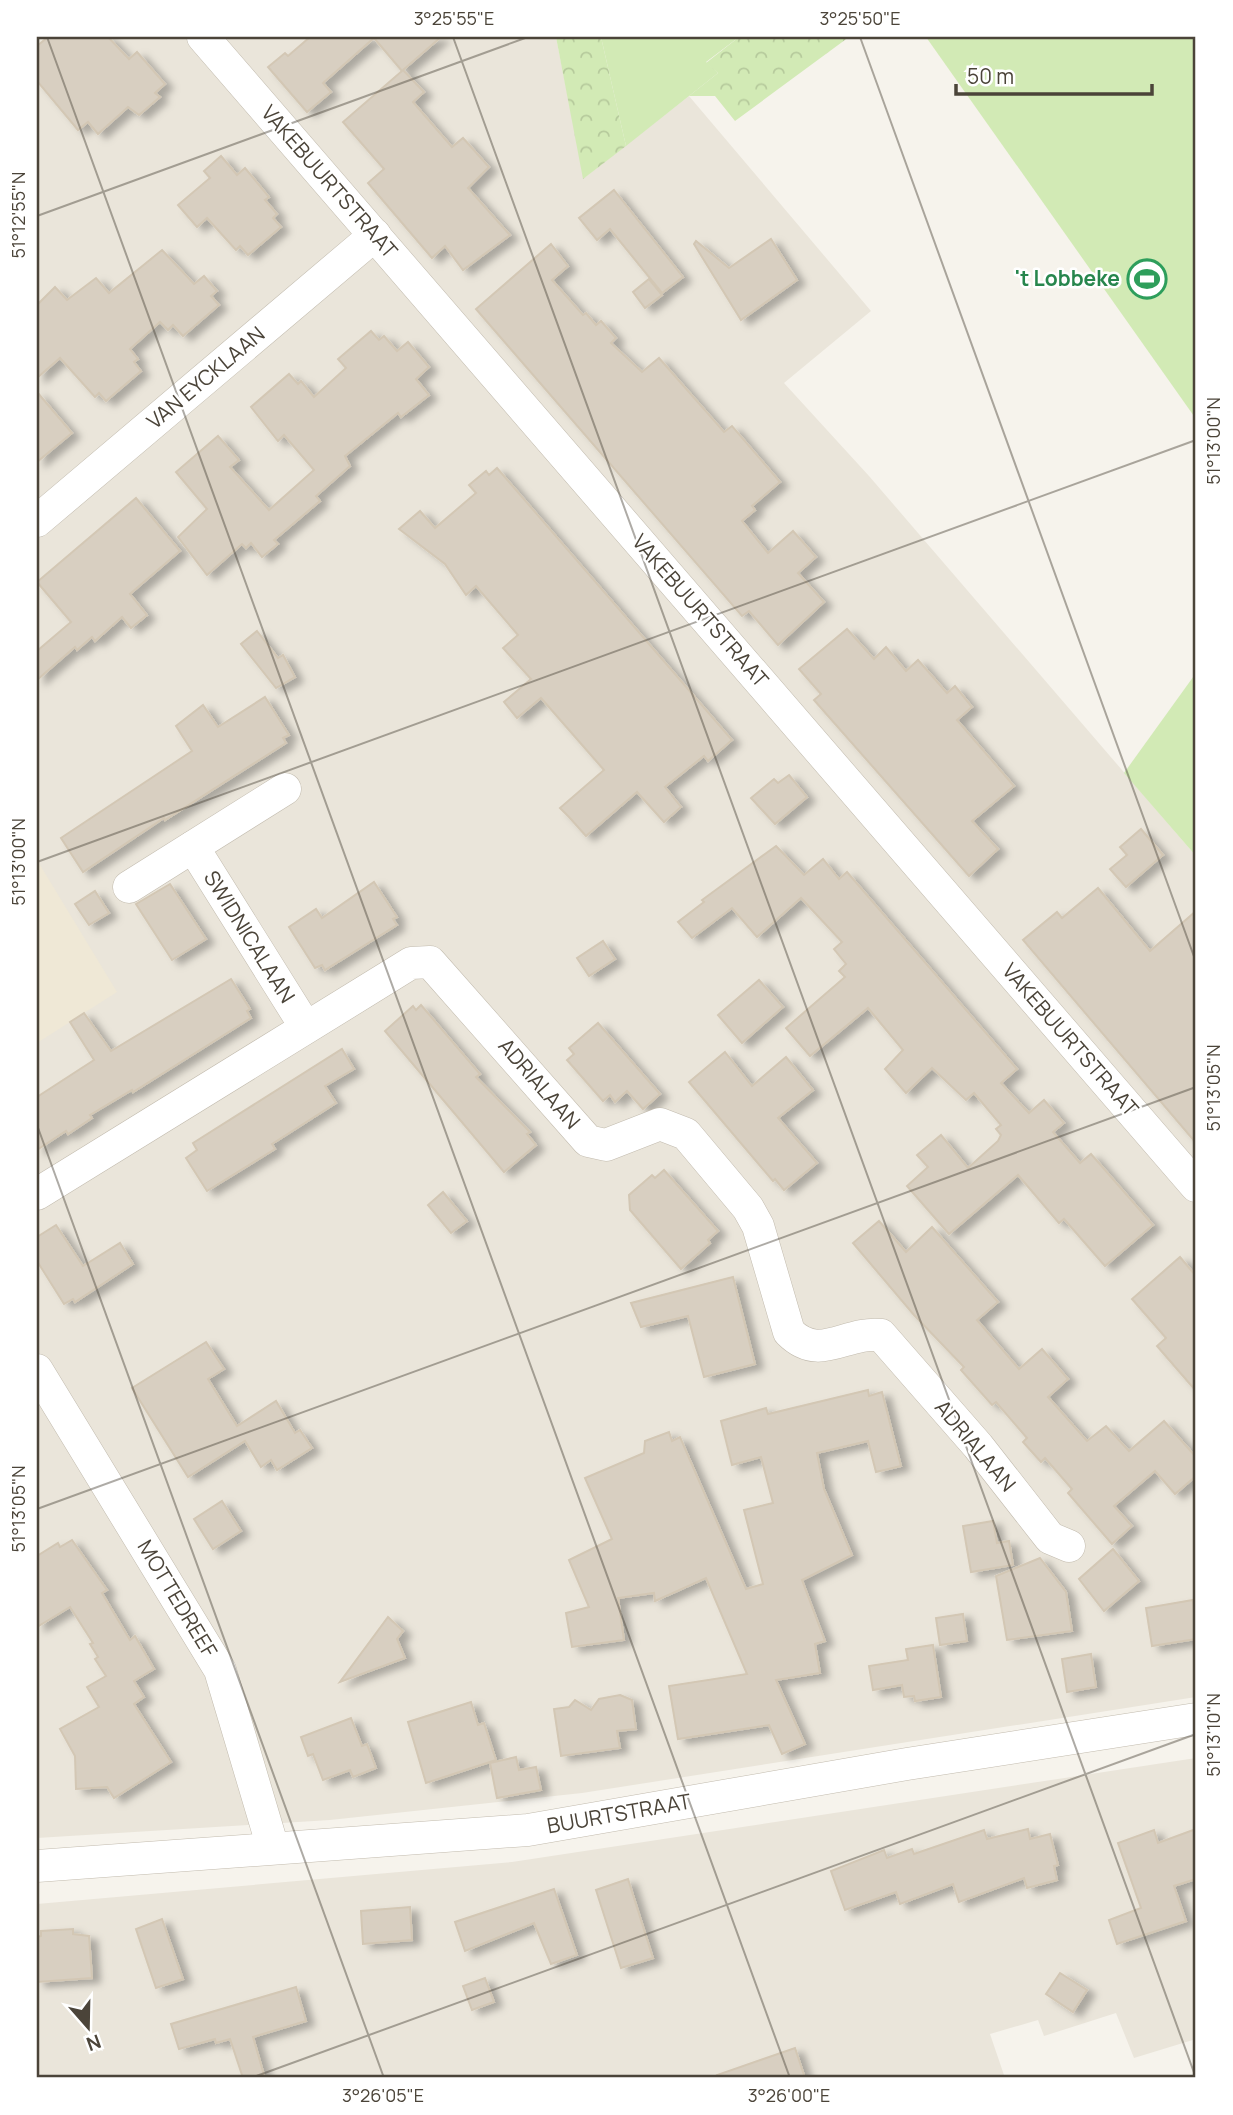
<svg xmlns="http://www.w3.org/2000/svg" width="1233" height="2115" viewBox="0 0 1233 2115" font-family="Manrope,sans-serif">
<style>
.residential{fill:#eae5da}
.education{fill:#efe8d6}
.green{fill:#d2eab5}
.forest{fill:url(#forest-crowns)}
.building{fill:#d8cfc1;stroke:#d3c7b4;stroke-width:2;filter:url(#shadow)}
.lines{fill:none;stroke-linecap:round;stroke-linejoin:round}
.minor-casing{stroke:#c2bbae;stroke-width:33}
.minor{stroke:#fff;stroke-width:32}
.ticks{fill:none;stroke:#4b4439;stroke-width:2;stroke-opacity:0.45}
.labels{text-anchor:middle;stroke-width:5;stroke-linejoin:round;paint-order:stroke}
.street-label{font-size:21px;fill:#4b4439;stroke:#fff}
.leisure-label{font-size:21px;font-weight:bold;fill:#27864d;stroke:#fff;text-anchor:end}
.neatline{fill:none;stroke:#4b4439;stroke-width:2.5}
.ticks-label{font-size:18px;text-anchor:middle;fill:#4b4439}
</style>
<defs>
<pattern id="forest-crowns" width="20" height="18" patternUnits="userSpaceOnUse" patternTransform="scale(1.75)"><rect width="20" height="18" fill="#d2eab5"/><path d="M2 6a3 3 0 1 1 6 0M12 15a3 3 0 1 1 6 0" fill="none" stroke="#b6ca9c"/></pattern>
<filter id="shadow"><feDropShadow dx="8" dy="4.5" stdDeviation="3.5" flood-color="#0004"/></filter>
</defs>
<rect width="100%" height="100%" fill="#f6f3ec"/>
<g class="residential">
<path d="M37 37H556L584 178 689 96 871 311 784 383 869 476 1196 856V1697L582 1793 330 1820 37 1838Z"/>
<path d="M1196 1758V2039L1134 2058 1116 2013 1044 2036 1038 2020 990 2034 1005 2078H37V1904L512 1862Z"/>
</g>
<path class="education" d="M37 860 117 992 37 1043Z"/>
<g class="green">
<path d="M601 37H739L706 62 718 73 626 146Z"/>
<path d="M926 37H1196V419Z"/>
<path d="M1196 673V856L1124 773Z"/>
</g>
<g class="forest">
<path d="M556 37H601L626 146 583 179Z"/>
<path d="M739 37H849L735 121 715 96H689L718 73 706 63Z"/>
</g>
<g class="building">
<path d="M48 37H108L129 59 137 52 165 84 155 93 160 97 139 115 128 107 98 134 88 122 78 130 37 81V46Z"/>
<path d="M310 37H441L403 70 424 92 413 102 452 147 463 138 489 167 468 188 510 235 463 270 445 246 432 258 368 183 384 169 343 122 402 71 374 38 323 83 331 92 307 112 268 67 285 53 288 56Z"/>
<path d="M221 156 237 175 245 168 269 197 265 200 277 214 273 218 281 227 248 255 240 246 236 250 207 218 197 227 178 205 210 178 204 171Z"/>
<path d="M614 190 683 277 662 293 610 229 597 240 579 218Z"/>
<path d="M771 239 797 280 741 320 694 244 696 241 729 268Z"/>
<path d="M551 244 568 266 552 280 583 315 586 313 596 325 601 321 616 338 611 343 642 372 659 358 724 432 732 426 780 482 752 506 755 510 742 521 768 553 793 531 816 557 798 573 824 602 778 645 749 611 742 616 476 309Z"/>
<path d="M162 250 194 284 204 276 217 291 211 296 219 305 183 336 173 325 168 330 160 322 130 349 138 359 134 362 141 371 106 401 99 393 95 397 60 358 37 378V305L55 287 67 300 96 278 109 293Z"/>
<path d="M649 279 662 295 645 308 633 292Z"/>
<path d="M371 331 379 340 384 336 397 351 408 342 429 367 416 379 429 395 401 417 398 413 345 456 350 466 316 496 320 501 274 540 278 544 262 557 251 543 246 548 242 544 207 575 178 537 207 509 176 472 218 436 239 460 230 467 269 510 314 470 284 435 278 441 251 407 289 374 298 384 301 381 314 397 346 368 338 359Z"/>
<path d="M37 392 72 433 37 462Z"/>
<path d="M497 468 732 740 708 761 704 756 665 787 681 807 664 822 637 792 586 836 569 817 560 808 604 770 541 698 517 718 504 702 531 679 503 648 518 635 476 586 466 595 445 564 399 529 420 511 435 528 476 493 469 485 486 471 489 475Z"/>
<path d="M136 498 180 551 130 594 147 615 131 628 122 617 95 641 92 637 77 650 75 647 37 680V651L71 622 37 582Z"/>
<path d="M847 629 874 659 886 647 906 671 918 660 947 693 955 686 972 707 957 720 1014 786 972 821 998 849 969 876 814 700 821 694 799 669Z"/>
<path d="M257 631 278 658 283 655 295 677 276 688 241 644Z"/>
<path d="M265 697 289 735 283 738 286 743 165 820 164 818 83 872 61 838 192 751 176 726 203 705 218 727Z"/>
<path d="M789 775 807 797 775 824 751 798 774 779 778 783Z"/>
<path d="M1141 829 1163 855 1126 887 1110 869 1127 855 1120 847Z"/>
<path d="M776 846 804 875 823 859 839 879 847 872 1017 1069 1001 1083 1029 1113 1044 1100 1064 1123 1053 1132 1080 1163 1091 1154 1153 1225 1105 1266 1064 1219 1059 1223 1018 1175 949 1234 907 1186 928 1167 917 1155 941 1135 968 1168 998 1141 1001 1135 996 1129 1001 1125 974 1093 966 1100 932 1068 906 1093 885 1069 903 1050 868 1008 810 1056 786 1028 845 977 839 971 846 964 834 949 842 942 801 898 757 937 732 908 692 938 678 922 704 902 702 900Z"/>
<path d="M374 882 397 917 393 919 397 925 325 970 322 965 315 968 289 927 316 909 322 918Z"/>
<path d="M170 884 206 939 172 960 136 904Z"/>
<path d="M1098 888 1150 951 1196 911V1143L1023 940 1057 912 1062 918Z"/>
<path d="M95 891 109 913 89 925 75 904Z"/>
<path d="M603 941 615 959 589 976 577 958Z"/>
<path d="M231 979 250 1009 247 1011 251 1018 133 1092 132 1090 90 1115 92 1118 68 1134 66 1131 37 1150V1097L94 1060 70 1022 84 1013 111 1051Z"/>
<path d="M759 980 783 1007 742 1043 718 1015Z"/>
<path d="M421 1005 480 1074 476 1077 530 1132 527 1134 536 1145 504 1172 385 1031 413 1006 416 1010Z"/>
<path d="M598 1023 660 1094 643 1109 627 1091 615 1102 610 1095 603 1101 567 1060 574 1054 569 1048Z"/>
<path d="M342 1049 354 1069 325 1086 336 1103 272 1144 275 1149 207 1191 186 1158 197 1150 193 1143Z"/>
<path d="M725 1052 752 1086 786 1057 813 1090 778 1118 817 1163 784 1190 775 1179 773 1181 689 1082Z"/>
<path d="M664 1170 718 1231 708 1240 710 1243 681 1269 630 1210 629 1195 652 1175 655 1178Z"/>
<path d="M443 1192 467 1221 451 1233 428 1205Z"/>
<path d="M879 1221 906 1252 932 1227 998 1302 977 1320 1019 1369 1042 1349 1068 1379 1048 1397 1087 1441 1106 1426 1129 1451 1164 1421 1196 1457V1476L1175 1494 1155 1471 1114 1506 1132 1526 1112 1544 1068 1493 1072 1489 1045 1458 1041 1462 1023 1442 1027 1438 996 1402 992 1405 961 1370 964 1367 914 1315 853 1243Z"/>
<path d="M56 1225 83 1266 120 1243 133 1264 75 1302 73 1299 64 1304 37 1261V1237Z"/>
<path d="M1180 1257 1196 1276V1391L1157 1346 1166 1338 1132 1299Z"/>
<path d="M733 1277 755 1364 704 1377 688 1316 641 1327 631 1303Z"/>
<path d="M206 1342 224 1369 208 1379 237 1426 276 1401 295 1433 300 1430 312 1448 277 1470 271 1460 261 1467 245 1441 188 1477 132 1388Z"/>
<path d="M868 1390 869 1396 882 1392 901 1466 876 1472 868 1441 817 1453 824 1489 852 1555 802 1580 825 1641 815 1644 820 1673 776 1680 805 1744 782 1754 769 1725 678 1739 669 1686 747 1674 706 1578 655 1601 654 1593 618 1598 624 1640 572 1647 566 1613 589 1607 569 1560 612 1539 585 1478 644 1453 645 1441 669 1432 672 1441 680 1437 746 1589 763 1584 744 1510 773 1503 761 1457 732 1465 721 1421 766 1408 768 1414Z"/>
<path d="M222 1501 241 1531 213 1549 194 1519Z"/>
<path d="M993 1521 997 1543 1009 1541 1013 1565 971 1572 963 1526Z"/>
<path d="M72 1540 107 1590 102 1593 130 1640 135 1636 154 1669 134 1681 144 1697 134 1704 171 1762 114 1798 107 1787 76 1789 75 1756 60 1729 99 1707 87 1687 106 1676 95 1659 98 1657 90 1644 93 1643 70 1607 37 1627V1556L58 1543 60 1547Z"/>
<path d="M1113 1549 1139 1581 1104 1611 1079 1579Z"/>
<path d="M1040 1558 1066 1592 1072 1631 1007 1640 996 1576Z"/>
<path d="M1193 1600 1196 1639 1152 1646 1146 1608Z"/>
<path d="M963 1614 967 1641 940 1645 936 1618Z"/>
<path d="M388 1617 403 1631 397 1639 405 1658 340 1682Z"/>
<path d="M933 1645 941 1697 915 1701 914 1696 904 1697 902 1685 873 1690 869 1666 908 1660 906 1649Z"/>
<path d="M1091 1654 1096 1687 1067 1692 1062 1659Z"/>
<path d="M620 1695 632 1700 636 1729 617 1731 620 1748 561 1756 554 1709 569 1707 575 1700 591 1710 599 1699Z"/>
<path d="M471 1702 478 1725 484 1723 496 1760 426 1783 408 1722Z"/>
<path d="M351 1718 362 1746 367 1744 376 1768 353 1777 350 1770 323 1780 313 1754 308 1756 301 1737Z"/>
<path d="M516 1757 519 1770 536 1767 541 1790 497 1798 490 1763Z"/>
<path d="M1028 1829 1030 1839 1050 1834 1058 1865 1054 1866 1057 1880 1027 1888 1024 1878 959 1902 953 1884 900 1904 896 1892 845 1910 831 1871 884 1850 887 1858 912 1849 914 1854 984 1830 987 1839Z"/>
<path d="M1196 1829V1879L1174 1886 1186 1921 1117 1944 1109 1920 1141 1908 1118 1843 1154 1830 1158 1843Z"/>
<path d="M628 1879 653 1958 621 1968 596 1890Z"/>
<path d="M554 1889 577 1955 551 1964 534 1923 465 1951 455 1922Z"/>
<path d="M410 1907 412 1940 363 1944 361 1911Z"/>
<path d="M162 1919 183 1979 156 1988 136 1929Z"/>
<path d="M73 1929V1934L89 1936 92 1978 37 1982V1937L41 1936V1931Z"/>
<path d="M1060 1973 1087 1990 1073 2012 1046 1994Z"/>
<path d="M485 1978 494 2002 472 2010 463 1986Z"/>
<path d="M296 1987 306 2021 253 2037 264 2075 243 2078 230 2039 216 2043 215 2039 179 2049 171 2024Z"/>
<path d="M795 2048 805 2078H718L717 2075Z"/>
</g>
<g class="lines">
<g class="minor-casing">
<g id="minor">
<path d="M203 37 1196 1186"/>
<path d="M37 521 375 235"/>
<path d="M193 847 305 1026"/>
<path d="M129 887 285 789"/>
<path d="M37 1194 411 963 430 962 588 1141 606 1145 660 1124 686 1134 748 1208 758 1226 789 1332C820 1363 845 1331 881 1335L978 1446 1050 1538 1069 1546"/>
<path d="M37 1370 220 1670 273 1848"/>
<path d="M37 1866 528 1830 907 1764 1196 1719"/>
</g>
</g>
<use href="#minor" class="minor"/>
</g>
<path class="ticks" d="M47 37 790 2078M453 37 1196 2078M860 37 1196 962M37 216 528 37M37 862 1196 440M37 1125 384 2078M37 1509 1196 1087M251 2078 1196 1734"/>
<defs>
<g id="stadium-ring" transform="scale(2.0125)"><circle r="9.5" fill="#fff" stroke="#2e9e5b" stroke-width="1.5"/><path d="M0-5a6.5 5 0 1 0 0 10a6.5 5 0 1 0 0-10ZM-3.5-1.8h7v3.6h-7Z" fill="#2e9e5b"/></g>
</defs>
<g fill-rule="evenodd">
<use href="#stadium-ring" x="1147" y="279"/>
</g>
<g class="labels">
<g class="street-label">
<text transform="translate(329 182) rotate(49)" y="7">VAKEBUURTSTRAAT</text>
<text transform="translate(206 378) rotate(-40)" y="7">VAN EYCKLAAN</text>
<text transform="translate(700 611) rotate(49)" y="7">VAKEBUURTSTRAAT</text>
<text transform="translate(249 937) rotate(58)" y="7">SWIDNICALAAN</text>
<text transform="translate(1070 1040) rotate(49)" y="7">VAKEBUURTSTRAAT</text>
<text transform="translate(539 1084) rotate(49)" y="7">ADRIALAAN</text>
<text transform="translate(975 1446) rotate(50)" y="7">ADRIALAAN</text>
<text transform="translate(177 1599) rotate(59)" y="7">MOTTEDREEF</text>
<text transform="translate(619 1814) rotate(-10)" y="7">BUURTSTRAAT</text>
</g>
<g class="leisure-label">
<text x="1120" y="286">'t Lobbeke</text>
</g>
</g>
<rect width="1233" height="2115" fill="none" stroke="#ffffff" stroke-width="77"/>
<g transform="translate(88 2027) rotate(160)" stroke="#ffffff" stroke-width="5" paint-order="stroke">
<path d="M0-5L12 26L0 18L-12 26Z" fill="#4b4439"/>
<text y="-10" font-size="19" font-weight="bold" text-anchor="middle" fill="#4b4439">N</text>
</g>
<path d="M956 84v10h196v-10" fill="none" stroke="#4b4439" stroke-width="3.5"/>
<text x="967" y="84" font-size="21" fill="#4b4439" stroke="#ffffff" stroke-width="5" paint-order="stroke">50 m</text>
<rect x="38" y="38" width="1156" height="2038" class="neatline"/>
<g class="ticks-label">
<text x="454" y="25">3°25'55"E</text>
<text x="860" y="25">3°25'50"E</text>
<text transform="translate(19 215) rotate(-90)" y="6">51°12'55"N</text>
<text transform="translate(1214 441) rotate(-90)" y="6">51°13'00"N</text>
<text transform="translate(19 862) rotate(-90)" y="6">51°13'00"N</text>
<text transform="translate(1214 1088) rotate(-90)" y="6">51°13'05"N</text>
<text transform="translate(19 1509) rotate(-90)" y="6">51°13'05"N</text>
<text transform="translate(1214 1735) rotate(-90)" y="6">51°13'10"N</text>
<text x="383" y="2102">3°26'05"E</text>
<text x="789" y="2102">3°26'00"E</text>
</g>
</svg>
